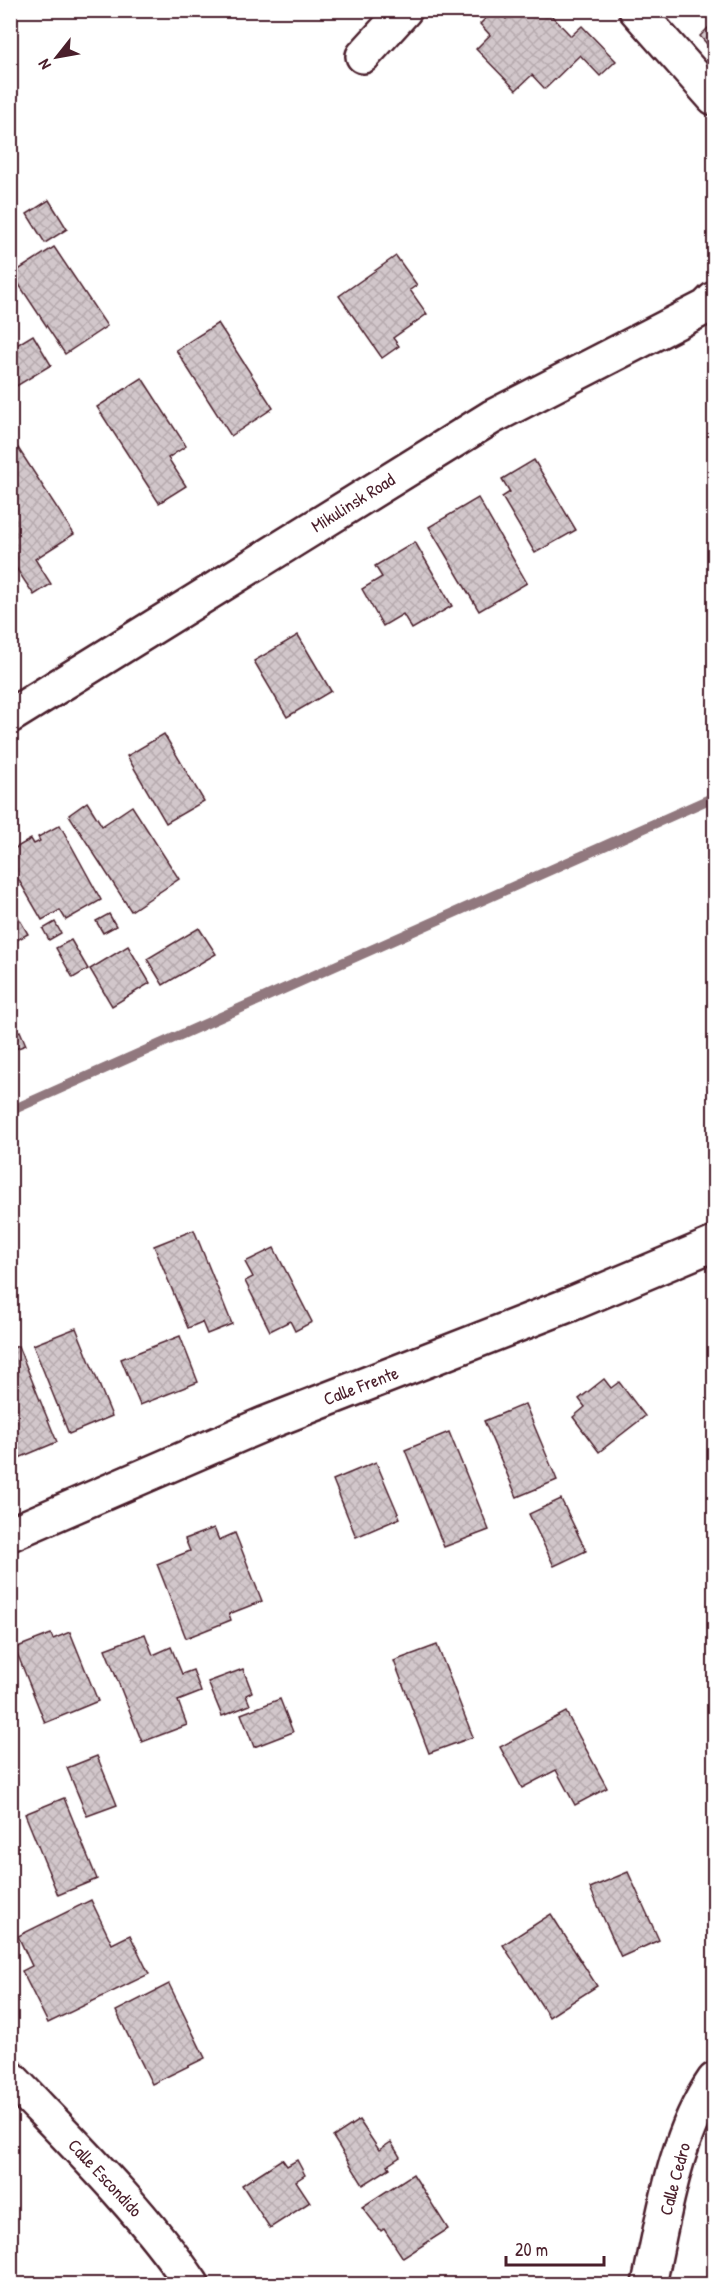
<svg xmlns="http://www.w3.org/2000/svg" width="725" height="2295" viewBox="0 0 725 2295" font-family="'Patrick Hand',sans-serif">
<style>
.lines{fill:none;stroke-linecap:round;stroke-linejoin:round}
.stream{stroke:#91787e;stroke-width:10}
.building{fill:url(#building-cross-hatch);stroke:#4a1f2b;stroke-width:1.5}
.minor-casing{stroke:#4a1f2b;stroke-width:38}
.minor{stroke:#fff;stroke-width:33}
.labels{text-anchor:middle;stroke-width:6;stroke-linejoin:round;paint-order:stroke}
.street-label{font-size:18px;fill:#4a1f2b;stroke:#fff}
</style>
<defs>
<pattern id="building-cross-hatch" width="8" height="8" patternUnits="userSpaceOnUse" patternTransform="scale(1.5)"><rect width="8" height="8" fill="#d2c7cb"/><path d="M0 0l8 8M0 8l8-8" fill="none" stroke="#b6aaae"/></pattern>
</defs>
<rect width="100%" height="100%" fill="#fff"/>
<filter id="ink" filterUnits="userSpaceOnUse"><feTurbulence type="fractalNoise" baseFrequency=".0167" numOctaves="2"/><feDisplacementMap in="SourceGraphic" scale="12" xChannelSelector="R" yChannelSelector="G"/><feConvolveMatrix kernelMatrix="1 2 1 2 8 2 1 2 1" color-interpolation-filters="sRGB"/></filter>
<g filter="url(#ink)">
<g class="lines">
<path class="stream" d="M10 1111 714 797"/>
</g>
<g class="building">
<path d="M494 10H498L506 19 515 10H546L571 36 582 26 616 61 600 76 580 55 545 89 532 75 516 90 476 49 490 35 480 24Z"/>
<path d="M714 22V52L700 36Z"/>
<path d="M49 200 67 229 45 243 27 214Z"/>
<path d="M54 247 107 326 65 354 12 274Z"/>
<path d="M396 256 417 285 410 290 427 314 393 338 399 346 382 358 339 296Z"/>
<path d="M218 323 273 408 231 436 176 350Z"/>
<path d="M33 335 51 365 10 390V349Z"/>
<path d="M142 378 186 446 168 458 186 486 159 503 97 407Z"/>
<path d="M18 448 74 534 35 559 51 584 34 595 10 559V453Z"/>
<path d="M534 460 576 530 535 553 502 497 510 492 502 479Z"/>
<path d="M478 498 527 583 479 611 429 527Z"/>
<path d="M415 542 452 606 412 629 403 614 383 626 362 589 382 577 375 566Z"/>
<path d="M298 635 331 691 287 717 254 661Z"/>
<path d="M164 734 204 801 166 823 127 756Z"/>
<path d="M87 802 102 826 132 806 179 879 131 911 69 815Z"/>
<path d="M60 825 101 900 66 920 60 910 42 920 10 865V851L31 839 34 844 40 841 38 837Z"/>
<path d="M10 903 28 934 10 944Z"/>
<path d="M109 914 116 926 103 933 96 921Z"/>
<path d="M55 922 61 933 49 940 43 929Z"/>
<path d="M199 928 216 954 163 985 147 959Z"/>
<path d="M71 940 88 969 73 978 56 948Z"/>
<path d="M128 946 150 983 112 1006 90 969Z"/>
<path d="M20 1031 26 1045 10 1051V1035Z"/>
<path d="M194 1230 232 1324 207 1334 202 1322 188 1328 154 1246Z"/>
<path d="M274 1248 312 1322 295 1331 290 1321 270 1331 245 1281 253 1277 245 1262Z"/>
<path d="M76 1328 112 1416 69 1434 33 1345Z"/>
<path d="M180 1336 198 1382 140 1405 121 1359Z"/>
<path d="M18 1346 57 1442 14 1460 10 1450V1349Z"/>
<path d="M604 1379 611 1388 619 1382 645 1416 599 1452 573 1417 585 1407 579 1399Z"/>
<path d="M525 1404 557 1480 517 1497 484 1421Z"/>
<path d="M449 1432 489 1530 444 1547 405 1450Z"/>
<path d="M376 1462 400 1518 356 1537 333 1480Z"/>
<path d="M561 1499 586 1551 554 1566 529 1514Z"/>
<path d="M214 1528 219 1540 235 1533 262 1601 229 1614 231 1620 186 1638 157 1564 190 1551 185 1539Z"/>
<path d="M70 1632 98 1701 45 1723 15 1648 51 1634 53 1639Z"/>
<path d="M145 1634 153 1655 171 1647 182 1674 193 1670 201 1692 178 1701 187 1725 142 1742 105 1649Z"/>
<path d="M437 1645 473 1737 429 1753 394 1661Z"/>
<path d="M243 1669 252 1692 246 1695 250 1705 222 1716 208 1682Z"/>
<path d="M280 1699 293 1732 254 1747 241 1714Z"/>
<path d="M566 1712 607 1788 575 1805 556 1770 522 1788 500 1747Z"/>
<path d="M97 1756 117 1805 87 1816 67 1768Z"/>
<path d="M64 1798 97 1879 58 1895 25 1814Z"/>
<path d="M628 1872 659 1940 621 1957 590 1888Z"/>
<path d="M91 1900 112 1944 130 1935 149 1974 48 2023 22 1971 32 1966 18 1936Z"/>
<path d="M551 1914 597 1986 549 2017 503 1945Z"/>
<path d="M169 1984 205 2058 152 2084 116 2011Z"/>
<path d="M359 2120 379 2150 391 2142 400 2157 388 2165 390 2168 363 2185 333 2137Z"/>
<path d="M282 2159 287 2166 297 2160 305 2175 296 2181 310 2202 270 2228 242 2185Z"/>
<path d="M413 2174 448 2229 403 2258 384 2229 381 2231 362 2207Z"/>
</g>
<g class="lines">
<g class="minor-casing">
<g id="minor">
<path d="M636 10 714 98"/>
<path d="M363 56 405 10"/>
<path d="M10 716 492 417 706 307 714 299"/>
<path d="M10 1534 264 1424 571 1304 714 1244"/>
<path d="M10 2077C74 2144 140 2208 192 2284"/>
<path d="M649 2284C664 2216 674 2138 714 2080"/>
</g>
</g>
<use href="#minor" class="minor"/>
</g>
</g>
<g class="labels">
<g class="street-label">
<text transform="translate(353 503) rotate(-32)" y="6">Mikulinsk Road</text>
<text transform="translate(361 1386) rotate(-21)" y="6">Calle Frente</text>
<text transform="translate(105 2178) rotate(47)" y="6">Calle Escondido</text>
<text transform="translate(675 2179) rotate(-75)" y="6">Calle Cedro</text>
</g>
</g>
<rect width="725" height="2295" fill="none" stroke="#fff" stroke-width="36"/>
<rect x="18" y="18" width="689" height="2259" fill="none" stroke="#4a1f2b" stroke-width="2" filter="url(#ink)"/>
<g transform="translate(57 57) rotate(239)" stroke="#ffffff" stroke-width="4.5" paint-order="stroke">
<path d="M0-4.5L10 22L0 15L-10 22Z" fill="#4a1f2b"/>
<text y="-9" font-size="16" font-weight="bold" text-anchor="middle" fill="#4a1f2b">N</text>
</g>
<path d="M506 2256v9h98v-9" fill="none" stroke="#4a1f2b" stroke-width="3"/>
<text x="515" y="2256" font-size="18" fill="#4a1f2b" stroke="#ffffff" stroke-width="4.5" paint-order="stroke">20 m</text>
</svg>
